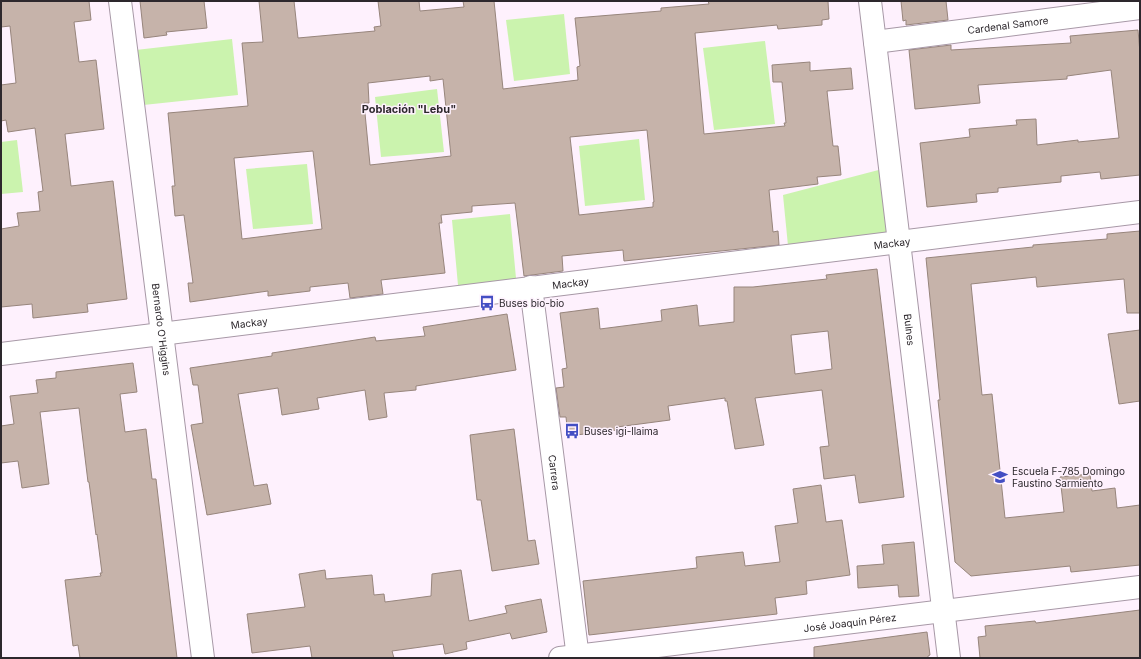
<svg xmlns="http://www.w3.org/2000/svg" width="1141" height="659" viewBox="0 0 1141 659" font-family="Inter,sans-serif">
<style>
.green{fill:#cbf3ae}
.building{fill:#c6b3aa;stroke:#97857c;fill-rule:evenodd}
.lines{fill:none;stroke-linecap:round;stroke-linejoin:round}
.minor-casing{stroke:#a798a6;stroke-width:24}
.minor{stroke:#fff;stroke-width:22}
.labels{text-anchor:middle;stroke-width:3;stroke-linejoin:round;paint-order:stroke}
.street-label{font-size:10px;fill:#2d282d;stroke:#fef1fd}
.poi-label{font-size:10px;fill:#2d282d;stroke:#fef1fd;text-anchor:start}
.neighbourhood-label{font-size:11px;font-weight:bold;fill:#2d282d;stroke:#fef1fd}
</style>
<rect width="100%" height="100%" fill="#fef1fd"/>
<g class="green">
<path d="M564 14 570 74 514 81 506 20Z"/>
<path d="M232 39 238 95 134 106 127 51Z"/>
<path d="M765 41 775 124 714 130 703 48Z"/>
<path d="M437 89 444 152 381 157 375 97Z"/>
<path d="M639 139 645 200 585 206 579 146Z"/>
<path d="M17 140 23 192 1 194V142Z"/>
<path d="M307 164 313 224 253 229 246 169Z"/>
<path d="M890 167 899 243 789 256 783 195Z"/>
<path d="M510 214 517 289 459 296 452 220Z"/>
</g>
<g class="building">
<path d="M1 1H89L91 20 74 22 79 62 96 60 104 129 65 134 71 186 113 181 127 299 87 304 88 312 33 318 32 304 1 307V229L19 226 17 213 40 211 38 192 43 191 35 128 8 132 6 120 1 121V85L16 83 10 26 1 27Z"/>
<path d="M140 1H204L207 28 166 32 167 35 144 38Z"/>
<path d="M259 1H294L298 38 375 31 374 27 381 26 378 1H419L420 11 464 7 463 1H494L503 89 578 80 577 67 580 66 575 18 661 11V8L709 4 708 1H828L829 19 822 20V25L778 29 777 25 695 33 704 134 785 126 784 123H786L782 82H773L772 65 810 62V71L851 68 853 89 827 91 833 146H838L841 175 817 177 818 184 769 190 773 232 778 231 779 245 624 261 623 250 562 256 563 271 524 276 515 203 472 206V212L441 215 442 223H439L445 273 381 280 383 294 350 298 348 283 310 287V291L268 296V291L190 302 188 283H193L184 215 175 216 172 186H175L168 113 248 106 242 43 263 42ZM430 76V81L443 79 451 156 370 165 364 103H369L368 83ZM647 130 654 202H653V207L579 215 570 137ZM313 151 322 229 242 239 234 158Z"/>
<path d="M901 1H946L948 20 906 25V20L903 21Z"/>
<path d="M1138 30 1140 53V175L1101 179 1100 172 1061 176V182L998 188V192L976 194 977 202 927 207 920 143 970 137 969 129 1017 125 1016 120 1036 119 1037 145 1078 140V142L1119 138 1111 70 1067 76V79L978 85 980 103 915 109 909 50 951 45V50L1071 43 1070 36Z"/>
<path d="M1140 231V313H1127L1124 279 1037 287 1036 277 971 284 982 395 992 394 1005 518 1064 512 1060 477 1090 474 1092 491 1115 488 1117 508 1140 505V565L1071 572 1070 566 971 576 955 562 938 400H940L926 258 1033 247V245L1107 239V234Z"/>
<path d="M877 269 904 497 859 503 855 475 824 479 820 447 829 446 822 390 755 398 764 445 735 449 727 401H725V398L668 406 670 420 617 427V430L568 436 566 417H560L556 388 564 387 562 369 567 368 560 313 598 308 600 329 662 321 661 310 697 305 699 326 734 322V287H753L827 279 826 275ZM828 331 832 369 795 374 791 335Z"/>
<path d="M507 314 516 370 416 386V390L384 393 387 417 369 420 365 390 317 398 319 409 282 415 278 388 238 394 254 486 267 484 271 504 207 515 191 425 203 423 198 385H193L190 368 272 356V353L375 337 376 341 425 336 423 327Z"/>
<path d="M1140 330V401L1119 404 1108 334Z"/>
<path d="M133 363 137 392 120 394 125 432 146 429 152 479H156L177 658H80L78 645 73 646 65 580 101 576 100 573H102L97 534 96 535 89 482H88L79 408 40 412 49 484 22 488 18 461 1 463V426L14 424 10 396 38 393 36 380 56 378V372Z"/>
<path d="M514 429 528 541 535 540 539 564 492 571 481 500H477L470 435Z"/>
<path d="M821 485 826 522 842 520 850 575 806 581 807 594 775 598 777 614 589 635 583 581 697 568 696 557 743 552 745 566 780 562 775 526 798 523 793 489Z"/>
<path d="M914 542 919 596 899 597 898 585 858 588 857 566 884 564 882 545Z"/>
<path d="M325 570 326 579 372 575 374 595 384 594 385 602 431 596 432 574 461 570 469 621 507 613 505 606 541 599 547 632 512 639 510 633 466 642 467 649 445 654 443 644 392 651 394 658H312L310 646 252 653 247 614 305 607 299 574Z"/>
<path d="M1140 610V658H980L978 637 986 636 985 626 1035 621 1036 623Z"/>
<path d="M927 632 930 655 928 656V658H814V647Z"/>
</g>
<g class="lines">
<g class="minor-casing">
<g id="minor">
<path id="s1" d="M120 1 203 658"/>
<path id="s2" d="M870 1 949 658"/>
<path id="s3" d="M875 42 1140 8"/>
<path id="s4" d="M531 287 578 658"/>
<path id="s5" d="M1 354C381 306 760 260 1140 212"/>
<path id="s6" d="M560 658 1140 587"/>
</g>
</g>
<use href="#minor" class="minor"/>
</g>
<defs>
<g id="bus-bare" transform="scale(1.2)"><path d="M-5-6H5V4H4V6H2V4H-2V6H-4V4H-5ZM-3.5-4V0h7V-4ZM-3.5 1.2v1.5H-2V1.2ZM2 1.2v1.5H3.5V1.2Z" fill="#434ec3" stroke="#fef1fd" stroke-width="2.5" paint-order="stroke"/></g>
<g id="school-bare" transform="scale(1.2)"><path d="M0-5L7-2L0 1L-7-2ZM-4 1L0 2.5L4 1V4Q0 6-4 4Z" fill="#434ec3" stroke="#fef1fd" stroke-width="2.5" paint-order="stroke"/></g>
</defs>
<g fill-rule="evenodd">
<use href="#bus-bare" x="487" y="303"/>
<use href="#bus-bare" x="572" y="431"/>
<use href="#school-bare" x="1000" y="477"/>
</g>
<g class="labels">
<g class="street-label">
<text dy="4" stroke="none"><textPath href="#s3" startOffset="134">Cardenal Samore</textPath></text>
<text dy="4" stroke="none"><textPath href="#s5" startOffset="898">Mackay</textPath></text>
<text dy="4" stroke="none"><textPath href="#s5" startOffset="574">Mackay</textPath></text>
<text dy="4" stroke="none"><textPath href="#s5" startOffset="250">Mackay</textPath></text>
<text dy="4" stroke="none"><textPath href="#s1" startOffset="331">Bernardo O'Higgins</textPath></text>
<text dy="4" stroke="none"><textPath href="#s2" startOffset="331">Bulnes</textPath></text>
<text dy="4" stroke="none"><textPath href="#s4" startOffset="187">Carrera</textPath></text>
<text dy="4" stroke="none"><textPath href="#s6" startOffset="292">José Joaquín Pérez</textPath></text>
</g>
<g class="poi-label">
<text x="499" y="307">Buses bio-bio</text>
<text x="584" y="435">Buses igi-llaima</text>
<text x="1012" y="475">Escuela F-785 Domingo<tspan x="1012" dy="12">Faustino Sarmiento</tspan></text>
</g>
<g class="neighbourhood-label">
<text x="409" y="113">Población "Lebu"</text>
</g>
</g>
<rect width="1141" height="659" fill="none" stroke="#2d282d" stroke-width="4"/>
</svg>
